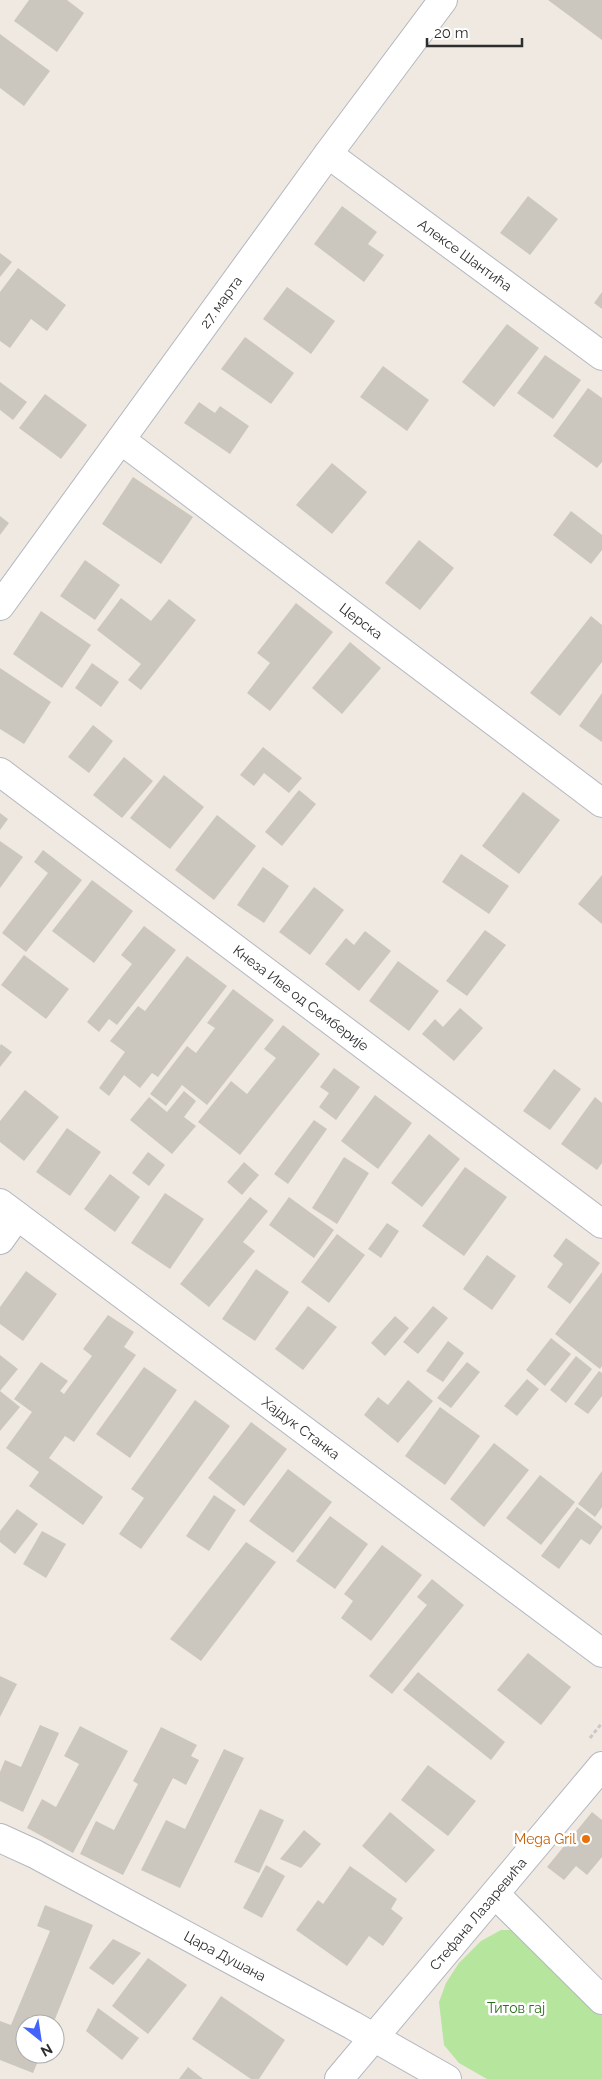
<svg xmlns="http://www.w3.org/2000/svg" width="602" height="2079" viewBox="0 0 602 2079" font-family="Raleway,sans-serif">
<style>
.green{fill:#b6e59e}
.building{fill:#cbc7bf}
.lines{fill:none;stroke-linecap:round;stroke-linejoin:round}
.minor-casing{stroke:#b4b7c1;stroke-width:30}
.tertiary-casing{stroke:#b4b7c1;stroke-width:30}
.path{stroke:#c9c9c9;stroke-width:3;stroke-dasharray:4 2.5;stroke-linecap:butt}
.minor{stroke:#fff;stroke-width:28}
.tertiary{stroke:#fff;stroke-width:28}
.food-dot{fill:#e8710a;stroke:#fff;stroke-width:2}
.labels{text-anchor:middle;stroke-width:5;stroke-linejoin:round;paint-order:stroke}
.street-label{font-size:14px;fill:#2e2e2e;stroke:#fff}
.food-label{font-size:14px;fill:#c56008;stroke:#fff;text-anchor:end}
.park-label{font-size:14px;fill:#2c6e1b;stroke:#fff}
</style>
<rect width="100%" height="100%" fill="#efe9e1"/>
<path class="green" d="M501 1930H543L602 1997V2079H487L459 2063 444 2045 439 2002 446 1983 459 1963 481 1941Z"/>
<g class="building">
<path d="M29 0H67L84 13 57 52 14 21Z"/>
<path d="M548 0H602V40Z"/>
<path d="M0 34 50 71 24 106 0 88Z"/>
<path d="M528 196 558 219 530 255 500 233Z"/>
<path d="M342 206 377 232 368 244 384 255 364 282 314 244Z"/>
<path d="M0 253 12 262 0 277Z"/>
<path d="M18 268 66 305 47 331 31 319 10 348 0 341V292Z"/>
<path d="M287 287 335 321 311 354 263 319Z"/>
<path d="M602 292V309L594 303Z"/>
<path d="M507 324 539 348 494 407 462 382Z"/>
<path d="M245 337 294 373 271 404 221 369Z"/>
<path d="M545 355 581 380 553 419 517 393Z"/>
<path d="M383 366 429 400 407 431 360 397Z"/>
<path d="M0 382 27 402 13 420 0 410Z"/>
<path d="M588 388 602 398V462L597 468 553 436Z"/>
<path d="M45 394 87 425 61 459 19 428Z"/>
<path d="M199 402 215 413 220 406 249 426 230 454 184 423Z"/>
<path d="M332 463 367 492 332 534 296 505Z"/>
<path d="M133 477 193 517 161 564 102 524Z"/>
<path d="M571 511 602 535V550L591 564 553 535Z"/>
<path d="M0 516 9 523 0 535Z"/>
<path d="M419 540 454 568 420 610 385 583Z"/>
<path d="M85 560 120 585 95 620 60 596Z"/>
<path d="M121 598 151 621 169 599 196 620 141 690 128 680 141 664 97 630Z"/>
<path d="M296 603 333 632 270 711 247 693 270 663 257 653Z"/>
<path d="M41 611 91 645 62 688 13 654Z"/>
<path d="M591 616 602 625V662L560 716 530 693Z"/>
<path d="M350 642 381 668 342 714 312 688Z"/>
<path d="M92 663 119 682 101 707 75 688Z"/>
<path d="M0 668 51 702 24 744 0 729Z"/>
<path d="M602 693V742L579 726Z"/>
<path d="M93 725 113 741 89 773 68 757Z"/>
<path d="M263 747 302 778 289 793 264 773 254 786 240 775Z"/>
<path d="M124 757 153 781 122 818 93 795Z"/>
<path d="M164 775 204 807 170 849 130 818Z"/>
<path d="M299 790 316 804 282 846 265 832Z"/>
<path d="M523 792 560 820 519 874 482 846Z"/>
<path d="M0 813 8 819 0 830Z"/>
<path d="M217 815 256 846 214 900 175 870Z"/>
<path d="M0 841 23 857 0 888Z"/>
<path d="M43 850 82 880 26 952 2 933 48 873 34 862Z"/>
<path d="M461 854 509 886 489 914 442 882Z"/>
<path d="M263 867 289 886 264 923 237 905Z"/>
<path d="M602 875V924L578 904Z"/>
<path d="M92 880 133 911 94 963 52 931Z"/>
<path d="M314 887 344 910 310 955 279 932Z"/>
<path d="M144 926 176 950 117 1025 109 1019 99 1032 87 1022 132 964 121 955Z"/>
<path d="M485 930 506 945 467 996 446 981Z"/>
<path d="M365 931 391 951 359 991 325 964 346 938 354 945Z"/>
<path d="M24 955 69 989 46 1019 1 985Z"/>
<path d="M187 956 227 986 158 1077 152 1073 140 1088 124 1075 109 1096 99 1088 125 1052 110 1041 138 1006 145 1011Z"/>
<path d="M398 961 439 991 409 1031 369 1001Z"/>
<path d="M233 989 274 1020 207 1105 182 1085 166 1106 150 1094 187 1046 196 1053 215 1028 207 1023Z"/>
<path d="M460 1008 483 1028 454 1061 422 1034 435 1019 443 1027Z"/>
<path d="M283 1025 320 1054 240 1155 198 1122 231 1081 247 1094 276 1058 264 1049Z"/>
<path d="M1 1044 12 1052 0 1067V1046Z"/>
<path d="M334 1068 360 1087 336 1120 319 1107 329 1093 320 1087Z"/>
<path d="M554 1069 581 1089 550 1130 523 1111Z"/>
<path d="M25 1090 59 1117 24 1161 0 1142V1121Z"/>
<path d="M184 1091 196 1101 184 1117 196 1126 172 1154 130 1120 149 1097 167 1112Z"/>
<path d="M375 1095 412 1123 378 1169 341 1141Z"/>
<path d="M595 1097 602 1103V1163L597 1170 561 1144Z"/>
<path d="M314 1120 327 1129 288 1184 274 1174Z"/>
<path d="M67 1128 101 1152 70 1196 36 1172Z"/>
<path d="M429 1134 460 1159 422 1207 391 1183Z"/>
<path d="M148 1152 165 1165 149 1186 132 1173Z"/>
<path d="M344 1157 369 1173 337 1224 312 1208Z"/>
<path d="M244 1162 259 1175 242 1195 227 1182Z"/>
<path d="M465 1167 507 1197 464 1256 422 1226Z"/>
<path d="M110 1174 140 1197 115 1232 84 1209Z"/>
<path d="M165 1193 204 1219 170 1269 131 1243Z"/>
<path d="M250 1197 268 1211 243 1242 255 1251 209 1307 180 1284Z"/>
<path d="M289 1197 334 1230 314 1258 269 1225Z"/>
<path d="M387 1223 399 1231 381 1258 368 1249Z"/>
<path d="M337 1234 365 1255 329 1303 301 1282Z"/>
<path d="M566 1238 600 1263 570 1304 547 1287 563 1264 553 1256Z"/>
<path d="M487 1255 516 1276 492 1310 463 1289Z"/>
<path d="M256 1269 289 1292 255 1341 222 1319Z"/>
<path d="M26 1271 57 1294 23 1341 0 1324V1307Z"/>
<path d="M602 1272V1366L600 1369 555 1334Z"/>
<path d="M308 1306 337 1327 303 1370 275 1349Z"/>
<path d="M433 1306 448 1318 418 1354 403 1342Z"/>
<path d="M108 1315 134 1332 124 1347 136 1355 74 1442 65 1436 49 1458 103 1497 83 1525 29 1486 39 1472 6 1448 32 1412 14 1399 41 1362 68 1381 60 1391 64 1394 92 1356 83 1349Z"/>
<path d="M395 1316 409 1328 385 1356 371 1343Z"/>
<path d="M551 1338 571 1354 545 1386 526 1370Z"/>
<path d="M448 1341 464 1353 443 1382 426 1371Z"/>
<path d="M0 1355 18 1369 0 1391Z"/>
<path d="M576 1356 592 1369 566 1403 550 1390Z"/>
<path d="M467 1362 480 1372 451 1408 437 1398Z"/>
<path d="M144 1367 177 1390 130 1458 96 1434Z"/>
<path d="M599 1371 602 1373V1396L588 1414 574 1404Z"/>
<path d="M527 1379 539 1389 517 1416 504 1406Z"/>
<path d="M408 1380 433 1401 398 1443 364 1415 378 1397 388 1405Z"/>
<path d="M0 1391 20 1407 0 1431Z"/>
<path d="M195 1400 230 1426 141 1549 119 1534 144 1498 131 1489Z"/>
<path d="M440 1407 480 1436 445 1485 405 1456Z"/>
<path d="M251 1422 287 1449 244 1506 208 1478Z"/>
<path d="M494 1443 529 1470 484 1527 450 1499Z"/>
<path d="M288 1469 332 1502 293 1553 249 1521Z"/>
<path d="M602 1471V1507L595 1517 578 1504Z"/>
<path d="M540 1475 575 1502 541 1545 506 1518Z"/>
<path d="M214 1495 236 1510 209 1551 186 1536Z"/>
<path d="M577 1507 602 1526V1528L590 1545 581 1539 559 1569 541 1556Z"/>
<path d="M17 1509 38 1524 15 1554 0 1542V1531Z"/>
<path d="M330 1516 368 1544 335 1589 296 1561Z"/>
<path d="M42 1531 66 1544 46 1578 23 1564Z"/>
<path d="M246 1542 276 1562 201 1661 170 1639Z"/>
<path d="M382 1545 422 1575 371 1641 341 1618 353 1601 344 1594Z"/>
<path d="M432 1579 464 1605 392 1694 369 1676 427 1605 417 1597Z"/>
<path d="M528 1653 571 1687 541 1725 497 1690Z"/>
<path d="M418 1672 505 1742 491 1760 403 1690Z"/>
<path d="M0 1676 17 1684 0 1717Z"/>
<path d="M40 1725 59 1733 23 1812 0 1801V1772L5 1760 21 1767Z"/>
<path d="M80 1726 128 1751 73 1853 27 1828 42 1799 56 1807 79 1764 64 1756Z"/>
<path d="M161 1727 197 1745 191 1756 199 1760 186 1785 173 1778 123 1875 80 1854 96 1821 114 1830 138 1784 133 1781Z"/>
<path d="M224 1749 244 1758 180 1888 141 1870 166 1820 185 1829Z"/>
<path d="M428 1765 476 1801 448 1836 401 1800Z"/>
<path d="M260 1809 284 1820 259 1873 234 1862Z"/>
<path d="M390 1812 435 1850 406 1883 362 1846Z"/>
<path d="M592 1812 602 1820V1857L587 1875 576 1866 564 1880 547 1867Z"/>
<path d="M304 1830 321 1844 301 1868 280 1859Z"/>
<path d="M266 1865 285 1876 262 1918 243 1908Z"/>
<path d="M350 1866 397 1899 391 1909 403 1918 383 1946 369 1936 347 1966 296 1930 318 1900 323 1904Z"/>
<path d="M45 1905 93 1925 53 2024H25V2054H41L33 2073 0 2060V2021L11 2025 50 1931 37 1926Z"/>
<path d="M113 1939 141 1953 113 1985 89 1968Z"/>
<path d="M148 1958 187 1985 148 2034 112 2006Z"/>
<path d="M221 1996 285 2040 259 2079H251L192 2039Z"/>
<path d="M98 2008 139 2038 122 2060 86 2031Z"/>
<path d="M188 2067 203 2079H179Z"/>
</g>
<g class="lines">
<g class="minor-casing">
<g id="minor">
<path d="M328 154 602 356"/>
<path d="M121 440 602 803"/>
<path d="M0 606 328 154 443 0"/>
<path d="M0 772 602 1224"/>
<path d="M0 1203 602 1653"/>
<path d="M0 1240 17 1216"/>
<path d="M0 1838 35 1854 352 2025 447 2079"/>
<path d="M496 1895 602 2000"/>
</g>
</g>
<g class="tertiary-casing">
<path id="tertiary" d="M339 2079 602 1766"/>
</g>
<path class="path" d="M590 1738 602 1723"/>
<use href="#minor" class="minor"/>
<use href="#tertiary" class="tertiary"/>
</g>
<circle class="food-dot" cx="586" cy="1839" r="5"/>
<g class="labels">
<g class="street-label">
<text transform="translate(465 255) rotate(36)" y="5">Алексе Шантића</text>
<text transform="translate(221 302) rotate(-54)" y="5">27. марта</text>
<text transform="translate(361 621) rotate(37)" y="5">Церска</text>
<text transform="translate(301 998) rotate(37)" y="5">Кнеза Иве од Семберије</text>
<text transform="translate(301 1428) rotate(37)" y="5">Хајдук Станка</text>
<text transform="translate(478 1914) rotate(-50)" y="5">Стефана Лазаревића</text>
<text transform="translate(225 1956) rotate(28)" y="5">Цара Душана</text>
</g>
<g class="food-label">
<text x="576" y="1844">Mega Gril</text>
</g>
<g class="park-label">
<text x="516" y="2013">Титов гај</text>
</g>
</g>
<g transform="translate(40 2039) rotate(150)"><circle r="24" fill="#ffffff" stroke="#ababab"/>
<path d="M0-4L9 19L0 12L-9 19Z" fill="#4264fb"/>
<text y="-8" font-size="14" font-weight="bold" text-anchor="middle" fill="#2e2e2e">N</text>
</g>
<path d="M427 38v8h95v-8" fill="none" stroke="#2e2e2e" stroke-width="2.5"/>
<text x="434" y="38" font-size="15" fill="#2e2e2e" stroke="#ffffff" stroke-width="4" paint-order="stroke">20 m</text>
</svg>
